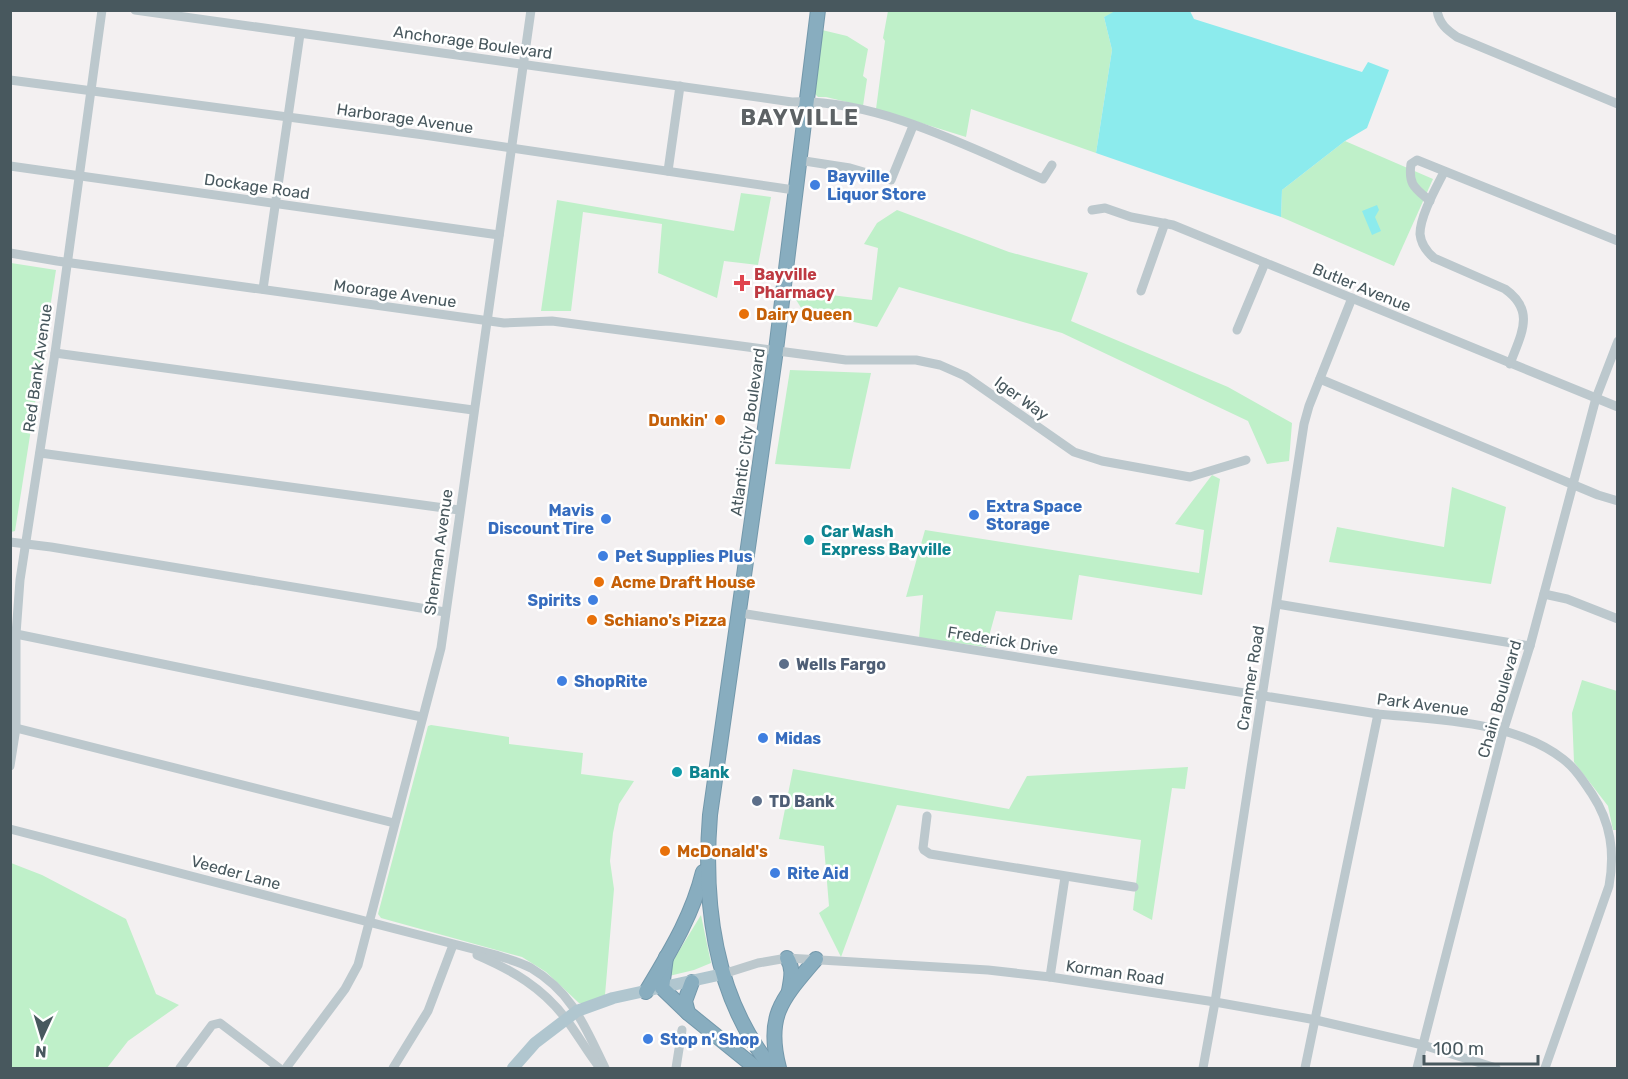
<svg xmlns="http://www.w3.org/2000/svg" width="1628" height="1079" viewBox="0 0 1628 1079" font-family="Rubik,sans-serif">
<style>
.green{fill:#bff0c9}
.water{fill:#8cebed}
.lines{fill:none;stroke-linecap:round;stroke-linejoin:round}
.highway-casing{stroke:#7398ab;stroke-width:16}
.minor{stroke:#bcc8cd;stroke-width:9}
.major{stroke:#b0c6cf;stroke-width:12}
.highway{stroke:#88adbf;stroke-width:14}
.shop-dot{fill:#3f7fe0;stroke:#fff;stroke-width:2}
.health-dot{fill:#e0444e;stroke:#fff;stroke-width:2}
.food-dot{fill:#e8710a;stroke:#fff;stroke-width:2}
.culture-dot{fill:#0f9aa8;stroke:#fff;stroke-width:2}
.service-dot{fill:#5c6f8a;stroke:#fff;stroke-width:2}
.labels{text-anchor:middle;stroke-width:5;stroke-linejoin:round;paint-order:stroke}
.street-label{font-size:16px;fill:#48585e;stroke:#fff}
.shop-label{font-size:16px;font-weight:bold;fill:#366cbe;stroke:#fff;text-anchor:start}
.health-label{font-size:16px;font-weight:bold;fill:#be3a42;stroke:#fff;text-anchor:start}
.food-label{font-size:16px;font-weight:bold;fill:#c56008;stroke:#fff;text-anchor:start}
.culture-label{font-size:16px;font-weight:bold;fill:#0d838f;stroke:#fff;text-anchor:start}
.service-label{font-size:16px;font-weight:bold;fill:#4e5e75;stroke:#fff;text-anchor:start}
.district-label{font-size:22px;font-weight:bold;letter-spacing:1.5px;fill:#5d6265;stroke:#fff}
</style>
<rect width="100%" height="100%" fill="#f3f0f1"/>
<g class="green">
<path d="M888 11H1117L1104 17 1112 50 1096 153 971 109 966 137 876 109 885 41 883 38Z"/>
<path d="M822 30 847 36 868 49 863 76 867 79 863 106 826 97H818L814 93Z"/>
<path d="M1345 141 1433 179 1394 266 1281 217 1282 190Z"/>
<path d="M741 193 771 197 758 265 724 261 717 298 658 273 662 224 583 212 571 311H541L557 200 734 231Z"/>
<path d="M897 210 1009 252 1088 273 1071 321 1228 387 1292 423 1289 461 1267 464 1248 421 1062 333 899 287 877 327 803 311 790 290 872 300 878 248 864 244 877 223Z"/>
<path d="M11 263 56 270 15 531 11 532Z"/>
<path d="M790 370 871 373 850 469 775 464Z"/>
<path d="M1212 475 1220 479 1202 595 1079 575 1072 620 996 611 986 647 919 638 923 595 906 597 925 530 1199 573 1204 530 1175 524Z"/>
<path d="M1452 487 1506 507 1491 584 1329 562 1337 527 1444 547Z"/>
<path d="M1582 680 1617 691V830H1613L1608 806 1574 762 1572 713Z"/>
<path d="M431 725 509 737V744L583 753 581 774 634 781 619 804 613 833 610 861 614 889 605 995 585 1003H579L546 972 522 957 381 918 378 914 428 726Z"/>
<path d="M1188 767 1185 789 1172 788 1152 920 1133 910 1141 840 897 805 841 957 819 913 829 906 824 846 779 839 793 769 1009 809 1027 776Z"/>
<path d="M11 863 42 875 126 919 156 994 179 1005 128 1041 107 1068H11Z"/>
<path d="M701 915 711 963 694 970 669 976 671 964Z"/>
</g>
<g class="water">
<path d="M1117 10 1190 11 1194 19 1362 72 1368 62 1389 70 1367 128 1345 141 1282 190 1281 217 1096 153 1112 50 1104 17Z"/>
<path d="M1377 205 1379 210 1375 217 1381 231 1372 235 1362 211Z"/>
</g>
<g class="lines">
<g class="highway-casing">
<g id="highway">
<path d="M666 957 662 988 688 1013 756 1068"/>
<path d="M787 958C794 969 791 979 789 991"/>
<path d="M646 992C669 953 692 917 703 872"/>
<path d="M688 1013 685 1001 692 982"/>
<path d="M772 1068C714 997 703 903 710 815L776 350 818 10"/>
<path d="M779 1068C765 1015 783 998 816 959"/>
</g>
</g>
<g class="minor">
<path d="M135 10 792 102C876 99 967 146 1043 179L1052 165"/>
<path d="M1437 10C1439 24 1447 30 1457 37L1618 104"/>
<path d="M10 80 424 135 794 190"/>
<path d="M798 160 850 168 891 180 913 126"/>
<path d="M10 166 499 235"/>
<path d="M668 171 680 86"/>
<path d="M1444 172C1436 188 1420 216 1420 234 1421 244 1427 252 1434 258L1505 289C1536 311 1521 334 1510 364"/>
<path d="M1430 201C1415 188 1408 185 1411 164L1417 160 1618 241"/>
<path d="M1092 210 1105 208 1131 217 1173 225 1618 407"/>
<path d="M10 253 57 261 504 323 552 321 846 360H916L940 365 965 376 1074 452 1102 461 1190 477 1246 460"/>
<path d="M263 289 300 34"/>
<path d="M1141 291 1165 223"/>
<path d="M1237 330 1265 263"/>
<path d="M55 353 473 410"/>
<path d="M1320 379 1598 495 1618 501"/>
<path d="M40 453 459 510"/>
<path d="M10 542 51 547 445 612"/>
<path d="M1544 594 1567 599 1618 619"/>
<path d="M1277 604 1530 646"/>
<path d="M740 613 1378 714C1438 720 1514 721 1563 759 1575 768 1584 782 1592 794 1611 823 1615 852 1609 886L1545 1068"/>
<path d="M16 634 422 717"/>
<path d="M16 728 394 823"/>
<path d="M10 766 16 728V634L20 580 55 353 102 10"/>
<path d="M927 816 923 848 924 850 930 854 1134 887"/>
<path d="M10 829 496 955C507 959 520 962 531 968 573 993 585 1027 605 1068"/>
<path d="M477 955C512 970 543 988 566 1019 578 1035 588 1053 600 1068"/>
<path d="M723 974 758 963 787 958 988 970 1050 977 1215 1002 1316 1020 1423 1045 1496 1068"/>
<path d="M1050 977 1065 877"/>
<path d="M180 1068 212 1025 220 1023 279 1068"/>
<path d="M286 1068 345 989 358 965 441 648 531 10"/>
<path d="M393 1068 428 1011 453 945"/>
<path d="M676 1068 682 1030"/>
<path d="M1203 1068 1215 1002 1304 424 1309 406 1352 298"/>
<path d="M1305 1068 1378 714"/>
<path d="M1417 1068 1503 732 1530 646 1596 398 1618 341"/>
</g>
<path class="major" d="M513 1068 535 1043 577 1011 613 998 723 974"/>
<use href="#highway" class="highway"/>
</g>
<g class="shop-dot">
<circle cx="815" cy="185" r="6"/>
<circle cx="974" cy="515" r="6"/>
<circle cx="606" cy="519" r="6"/>
<circle cx="603" cy="556" r="6"/>
<circle cx="593" cy="600" r="6"/>
<circle cx="562" cy="681" r="6"/>
<circle cx="763" cy="738" r="6"/>
<circle cx="775" cy="873" r="6"/>
<circle cx="648" cy="1039" r="6"/>
</g>
<path class="health-dot" d="M739 274h6v6h6v6h-6v6h-6v-6h-6v-6h6z"/>
<g class="food-dot">
<circle cx="744" cy="314" r="6"/>
<circle cx="720" cy="420" r="6"/>
<circle cx="599" cy="582" r="6"/>
<circle cx="592" cy="620" r="6"/>
<circle cx="665" cy="851" r="6"/>
</g>
<g class="culture-dot">
<circle cx="809" cy="540" r="6"/>
<circle cx="677" cy="772" r="6"/>
</g>
<g class="service-dot">
<circle cx="784" cy="664" r="6"/>
<circle cx="757" cy="801" r="6"/>
</g>
<g class="labels">
<g class="street-label">
<text transform="translate(473 42) rotate(8)" y="6">Anchorage Boulevard</text>
<text transform="translate(405 118) rotate(8)" y="6">Harborage Avenue</text>
<text transform="translate(257 186) rotate(8)" y="6">Dockage Road</text>
<text transform="translate(1362 287) rotate(22)" y="6">Butler Avenue</text>
<text transform="translate(395 293) rotate(8)" y="6">Moorage Avenue</text>
<text transform="translate(37 368) rotate(-82)" y="6">Red Bank Avenue</text>
<text transform="translate(1022 398) rotate(36)" y="6">Iger Way</text>
<text transform="translate(747 432) rotate(-82)" y="6">Atlantic City Boulevard</text>
<text transform="translate(438 552) rotate(-82)" y="6">Sherman Avenue</text>
<text transform="translate(1003 640) rotate(9)" y="6">Frederick Drive</text>
<text transform="translate(1250 678) rotate(-81)" y="6">Cranmer Road</text>
<text transform="translate(1499 699) rotate(-74)" y="6">Chain Boulevard</text>
<text transform="translate(1423 704) rotate(7)" y="6">Park Avenue</text>
<text transform="translate(236 872) rotate(15)" y="6">Veeder Lane</text>
<text transform="translate(1115 972) rotate(8)" y="6">Korman Road</text>
</g>
<g class="shop-label">
<text x="827" y="182">Bayville<tspan x="827" dy="18">Liquor Store</tspan></text>
<text x="986" y="512">Extra Space<tspan x="986" dy="18">Storage</tspan></text>
<text x="594" y="516" text-anchor="end">Mavis<tspan x="594" dy="18">Discount Tire</tspan></text>
<text x="615" y="562">Pet Supplies Plus</text>
<text x="581" y="606" text-anchor="end">Spirits</text>
<text x="574" y="687">ShopRite</text>
<text x="775" y="744">Midas</text>
<text x="787" y="879">Rite Aid</text>
<text x="660" y="1045">Stop n' Shop</text>
</g>
<g class="health-label">
<text x="754" y="280">Bayville<tspan x="754" dy="18">Pharmacy</tspan></text>
</g>
<g class="food-label">
<text x="756" y="320">Dairy Queen</text>
<text x="708" y="426" text-anchor="end">Dunkin'</text>
<text x="611" y="588">Acme Draft House</text>
<text x="604" y="626">Schiano's Pizza</text>
<text x="677" y="857">McDonald's</text>
</g>
<g class="culture-label">
<text x="821" y="537">Car Wash<tspan x="821" dy="18">Express Bayville</tspan></text>
<text x="689" y="778">Bank</text>
</g>
<g class="service-label">
<text x="796" y="670">Wells Fargo</text>
<text x="769" y="807">TD Bank</text>
</g>
<g class="district-label">
<text x="800" y="125">BAYVILLE</text>
</g>
</g>
<rect width="1628" height="1079" fill="none" stroke="#48585e" stroke-width="24"/>
<g transform="translate(42 1037) rotate(184)" stroke="#ffffff" stroke-width="4.5" paint-order="stroke">
<path d="M0-4.5L10 22L0 15L-10 22Z" fill="#48585e"/>
<text y="-9" font-size="16" font-weight="bold" text-anchor="middle" fill="#48585e">N</text>
</g>
<path d="M1424 1055v9h114v-9" fill="none" stroke="#48585e" stroke-width="3"/>
<text x="1433" y="1055" font-size="18" fill="#48585e" stroke="#ffffff" stroke-width="4.5" paint-order="stroke">100 m</text>
</svg>
